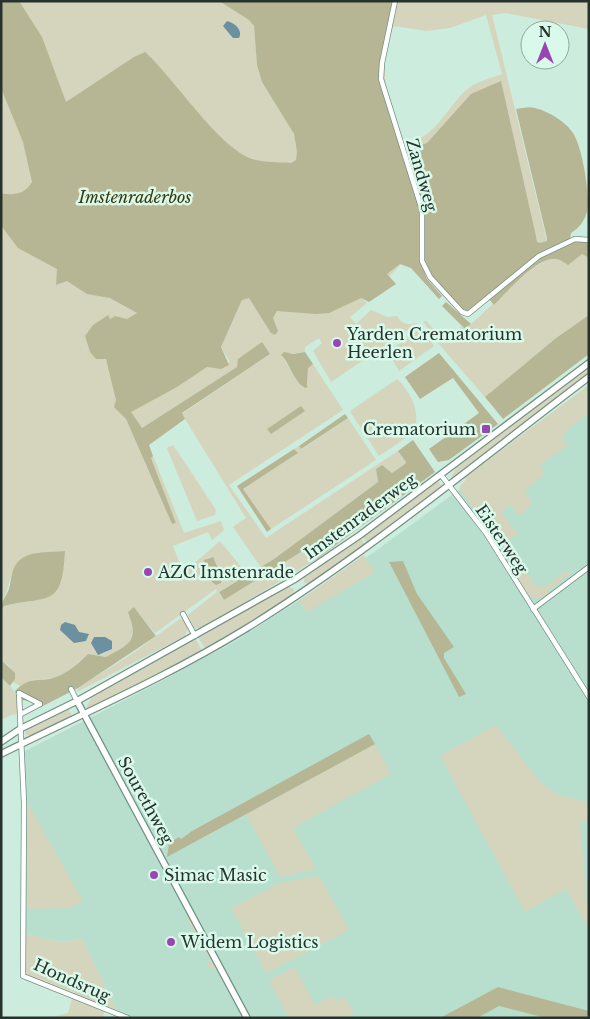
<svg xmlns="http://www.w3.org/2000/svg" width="590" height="1019" viewBox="0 0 590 1019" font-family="'Libre Baskerville',serif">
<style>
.built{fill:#b8dfcd}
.green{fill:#d5d4bc;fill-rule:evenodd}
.forest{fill:#b7b694}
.water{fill:#6b909f}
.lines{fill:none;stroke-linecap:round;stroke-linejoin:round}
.minor-casing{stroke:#739184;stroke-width:6}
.tertiary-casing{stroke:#739184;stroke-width:8}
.minor{stroke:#fff;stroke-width:4.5}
.tertiary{stroke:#fff;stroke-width:5.5}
.poi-dot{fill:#9946b5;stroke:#d9f9ea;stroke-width:2}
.labels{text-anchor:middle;stroke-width:5;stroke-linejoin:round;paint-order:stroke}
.street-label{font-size:16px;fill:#26322d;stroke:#d9f9ea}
.park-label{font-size:16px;font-style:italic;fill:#3a370b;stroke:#d9f9ea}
.poi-label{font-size:16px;fill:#26322d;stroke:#d9f9ea;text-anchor:start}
</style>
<rect width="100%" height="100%" fill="#ccecdd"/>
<path class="built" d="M589 394V1018H135L117 1010 82 939 60 942 24 934 23 752 166 679 232 643 373 553Z"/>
<g class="green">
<path d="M1 1H219L249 20 254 26 257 65 262 82 294 134 297 153 299 151 295 140 255 20 222 1H589V29L506 13 492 15 547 241 539 243 535 235 500 81 441 257 401 264 378 288 361 298 367 303 350 317 356 324 371 310 387 317 397 316C402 325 408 325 418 323L331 382 313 351 322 343 319 338 305 347V352L281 355 297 380 308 385V367L313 364 343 410 229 485 266 538 398 451 406 462 405 464 392 473 382 465 376 469 378 482 274 559 218 592 224 600 309 547 317 559 202 628H194L188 615 217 592 216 589 155 633 134 607 128 612C139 641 130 643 106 657L88 654 70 670 54 678 33 680 20 686 13 682 15 679 9 666 1 660V610L4 606 30 601 64 567 65 552 18 563C8 574 10 591 1 603ZM486 15 502 74C492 78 478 81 469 88 449 102 432 147 402 141 389 100 374 67 394 26L426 31 450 28ZM239 297 242 300 221 347 230 362 217 367H208ZM122 305 153 320 107 357 108 366 106 359H101L90 352 85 336 98 322 108 316 110 319 115 316 127 320 137 313ZM262 342 269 355 182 414 246 518 233 527 260 566 247 574 220 541 175 580 174 574 181 567 173 546 208 532 212 540 224 530 221 521 184 533 153 456 151 458 176 523 172 524 126 419 121 415 142 428 237 367ZM213 557 222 577 213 583 205 564 207 558ZM94 637H104L108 651 103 654 91 643Z"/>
<path d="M582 254 589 258V315L556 338 485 397 438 343 423 321H426L445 341 461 327 466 329 529 270 549 259Z"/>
<path d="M420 329 434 346 399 371 388 352Z"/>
<path d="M589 365V374L575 386 453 478 451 477 456 468Z"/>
<path d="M397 379C411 392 422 414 413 433L379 456 350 411Z"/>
<path d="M589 385V413L566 431 562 438 568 445 540 465 545 474 525 490 532 504 519 516 510 505 501 512 518 534 505 543 520 560 519 564 511 567 496 540 459 488 466 479 464 478Z"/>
<path d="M348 418 376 460 271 529 243 489 298 453 294 449 299 446 302 449Z"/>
<path d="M173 445 216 510 215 515 197 521 167 448Z"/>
<path d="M439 482 442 487 367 543 362 536 434 483Z"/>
<path d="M360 537 365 545 311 584 304 583V575Z"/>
<path d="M364 555 375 572 307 612 299 601Z"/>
<path d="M524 565 528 570 526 572 536 587 540 585 542 588 568 570 571 573 547 591V595C530 605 522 588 515 575Z"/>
<path d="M287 586 294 589 293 597 206 650 198 637Z"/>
<path d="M180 619 184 620 188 628 185 636 77 692 79 687 129 656Z"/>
<path d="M195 638 203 652 89 709 86 708 93 695Z"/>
<path d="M1 677C12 687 22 698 17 714L11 715 1 720Z"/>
<path d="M68 708 73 718 33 736 25 735 26 729Z"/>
<path d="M496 725 540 782 558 795 589 802V821H580L589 930 566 889 525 912 440 756Z"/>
<path d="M375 744 391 774 296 826 294 830 315 867 312 870 280 877 246 814Z"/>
<path d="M26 800 83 901 71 908 27 909Z"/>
<path d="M319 876 349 930 266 973 231 908 282 882Z"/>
<path d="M186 917H190L217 966 215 969 208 967 207 965 211 962Z"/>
<path d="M24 934 60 942 82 939 117 1010 105 1005 103 1018H50L68 1013 74 992 24 975Z"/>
<path d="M295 967 315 1005 333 996 336 1001 344 996 354 1013 345 1018H289L269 980Z"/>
</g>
<g class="forest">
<path d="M1 1H19L42 37 66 102 134 57 145 52C174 78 218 147 252 159 264 163 278 162 291 163L296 160 297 152 294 134 262 82 257 65 254 26 249 20 219 1H394L382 53 379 80 418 203 421 225 420 258 427 279 442 296 439 299 411 268 400 264 387 274 396 284 369 302 361 298 329 313 316 314 277 311 273 318 278 331 275 335 271 333 249 298 242 300 221 347 229 365 221 369 207 367 177 387 131 412 142 428 237 367 238 359 262 342 270 354 182 413 185 419 149 445 153 456 151 458 176 523 172 524 126 419 114 407 116 400 106 359H96L90 352 85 336 93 325 108 315 110 319 115 316 127 319 137 313 110 298 87 294 67 281 56 285 57 269 18 248 8 235 1 225V193C14 196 25 194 32 182L23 142 1 88Z"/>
<path d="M501 81 537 241 539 243 547 241V238L516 109C522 108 530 106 535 108 548 111 566 122 573 133 583 149 590 195 587 212 584 222 579 228 571 233L570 239 534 257 471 311H463L433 281 425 262 423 211 405 151 427 143 471 94Z"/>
<path d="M571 241H584L589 243V258L582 254 568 265C565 263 561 260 557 259 538 255 507 292 494 305L489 299 531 262Z"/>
<path d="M446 302 471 324 465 329 442 306Z"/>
<path d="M589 315V354L503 419 485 397 556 338Z"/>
<path d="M284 352 293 354 305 352 313 364 308 368 307 388C295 386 290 363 281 355Z"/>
<path d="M439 353 498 424 449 460 438 462 429 449 479 413 453 378 420 399 405 377Z"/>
<path d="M301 406 305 411 271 434 267 429Z"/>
<path d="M345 414 348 418 301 449 299 446Z"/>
<path d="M413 440 435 472 317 559 309 547 224 600 219 592 274 559 378 482 376 469 382 465 392 473 405 464 406 462 398 451Z"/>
<path d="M294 449 298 453 243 489 271 529 267 532 237 486Z"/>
<path d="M65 551C62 609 49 595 4 606L1 610C1 601 6 597 9 589 11 582 11 573 15 566 25 549 48 553 65 551Z"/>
<path d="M213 557 222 577 221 583 216 585C208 580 205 570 204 560Z"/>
<path d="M403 561 417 594 454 647 444 653V658L466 694 459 697 389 562Z"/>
<path d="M134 607 156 636 78 688 41 707 35 701 17 700 15 691C31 675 40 683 56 677 69 672 79 663 88 654L106 657C131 643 139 641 128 612Z"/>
<path d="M1 660 15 673V679L10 686 1 677Z"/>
<path d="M369 734 375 744 167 857 169 843 179 837 181 839 192 831Z"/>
<path d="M498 987 589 1011V1018H546L499 1006 477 1018H440Z"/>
</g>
<g class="water">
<path d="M227 21C235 23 243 30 239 38H233L223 26Z"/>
<path d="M65 622 75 625 79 632 89 634 86 641 74 643 60 630 61 625Z"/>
<path d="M94 637H105L112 641V649L98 655 91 643Z"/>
</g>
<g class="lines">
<g class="minor-casing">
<g id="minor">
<path d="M395 1 382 63 381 79 422 210V261L430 277 462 312 468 314 539 256 575 239 589 240"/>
<path d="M441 475 486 533 589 697"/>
<path d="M533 609 589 567"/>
<path d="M183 614 195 636"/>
<path d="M71 689 77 701"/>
<path d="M19 693 24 803 23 976 128 1018"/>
<path d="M19 693 40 704"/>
<path d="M21 714 40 704"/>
</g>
</g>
<g class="tertiary-casing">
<g id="tertiary">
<path d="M77 701 247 1018"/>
<path d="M1 742 20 729 77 701 295 579 360 535 589 363"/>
<path d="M1 754C84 713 169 676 247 628 365 555 478 461 589 377"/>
</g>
</g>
<use href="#minor" class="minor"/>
<use href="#tertiary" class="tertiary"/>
</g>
<g class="poi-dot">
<circle cx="337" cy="343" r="5"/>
<rect x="481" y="424" width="10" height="10" rx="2.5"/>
<circle cx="148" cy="572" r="5"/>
<circle cx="154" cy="875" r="5"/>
<circle cx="171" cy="942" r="5"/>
</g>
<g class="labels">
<g class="street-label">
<text transform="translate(422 175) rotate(74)" y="6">Zandweg</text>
<text transform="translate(360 516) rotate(-36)" y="6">Imstenraderweg</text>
<text transform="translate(502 539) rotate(56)" y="6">Eisterweg</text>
<text transform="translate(146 800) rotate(61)" y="6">Sourethweg</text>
<text transform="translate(72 980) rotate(24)" y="6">Hondsrug</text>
</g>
<g class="park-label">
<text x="135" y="203">Imstenraderbos</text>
</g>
<g class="poi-label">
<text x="347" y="340">Yarden Crematorium<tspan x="347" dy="18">Heerlen</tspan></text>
<text x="476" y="435" text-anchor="end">Crematorium</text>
<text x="158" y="578">AZC Imstenrade</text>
<text x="164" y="881">Simac Masic</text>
<text x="181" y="948">Widem Logistics</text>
</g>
</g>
<rect width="590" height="1019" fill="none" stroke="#26322d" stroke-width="5"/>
<g transform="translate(545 45)"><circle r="24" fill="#d9f9ea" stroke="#91a99e"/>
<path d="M0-4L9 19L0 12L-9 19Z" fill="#9946b5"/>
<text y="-8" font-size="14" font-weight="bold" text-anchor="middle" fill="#26322d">N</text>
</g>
</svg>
